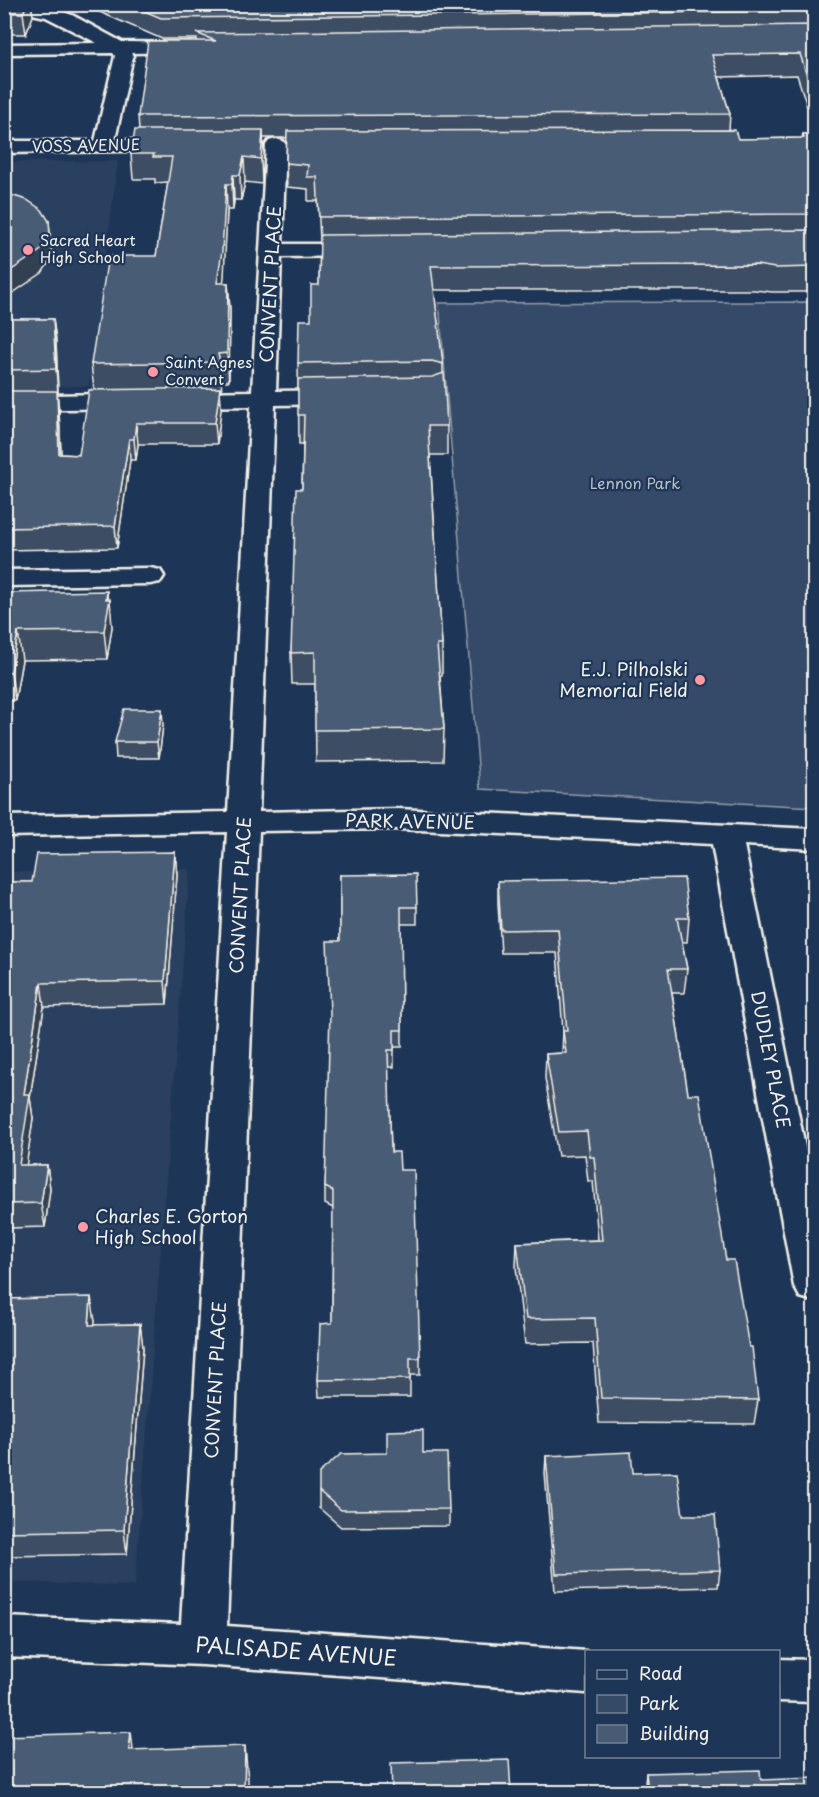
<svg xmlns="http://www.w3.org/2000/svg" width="819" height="1797" viewBox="0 0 819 1797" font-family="'Playpen Sans',sans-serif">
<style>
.built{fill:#2a4060}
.green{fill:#354a67;stroke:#949ea8;stroke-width:1.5}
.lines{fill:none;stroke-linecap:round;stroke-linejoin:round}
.minor-casing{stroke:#f4f1e8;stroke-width:5}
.minor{fill:#1d3557;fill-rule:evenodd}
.wall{fill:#3e4e64;stroke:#f4f1e8;stroke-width:1.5}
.shaded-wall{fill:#324051;stroke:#f4f1e8;stroke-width:1.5}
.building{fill:#485b74;stroke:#f4f1e8;stroke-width:1.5}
.poi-dot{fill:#ff9aa2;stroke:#1d3557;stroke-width:2}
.labels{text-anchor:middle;stroke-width:4.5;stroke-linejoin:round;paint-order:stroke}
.far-street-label{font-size:15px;fill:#f4f1e8;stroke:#1d3557}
.far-poi-label{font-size:15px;fill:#f4f1e8;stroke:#1d3557;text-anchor:start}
.far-park-label{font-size:15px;fill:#bbbfc1;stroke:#1d3557}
.street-label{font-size:18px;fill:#f4f1e8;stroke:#1d3557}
.poi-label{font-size:18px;fill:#f4f1e8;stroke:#1d3557;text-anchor:end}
.near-street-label{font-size:21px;fill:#f4f1e8;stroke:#1d3557}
</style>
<rect width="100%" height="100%" fill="#1d3557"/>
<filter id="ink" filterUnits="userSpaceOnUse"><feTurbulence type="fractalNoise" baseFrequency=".0167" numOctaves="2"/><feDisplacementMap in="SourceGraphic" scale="12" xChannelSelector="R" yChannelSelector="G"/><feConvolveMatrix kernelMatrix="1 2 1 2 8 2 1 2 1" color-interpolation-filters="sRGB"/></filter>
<g filter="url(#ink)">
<g class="built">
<path d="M118 161 89 386 5 387 4 162Z"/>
<path d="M190 869 135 1586 5 1582V872Z"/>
</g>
<path class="green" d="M814 302V807L480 789 439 303Z"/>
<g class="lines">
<g class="minor-casing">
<g id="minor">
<path d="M4 4 44 5 72 15 122 42 198 43 201 47 192 52 131 53 133 56 115 140H177L184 142 187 146 184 150 4 153V141H95L115 56 113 53 4 54V44L97 43 46 17 4 8Z"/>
<path d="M276 139 283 141 286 145 282 244H366L374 245 377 250 374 255 366 256 281 257 276 391 342 390 351 392 354 397 351 402 342 404 275 405 259 812 398 809 814 829V849L744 845 814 1191V1301L800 1297 794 1286 712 844 398 829 259 831 227 1626 586 1651V1693L203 1665 4 1657V1617L181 1624 227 832 4 836V816L228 812 251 406 4 410V396L252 391 266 145 269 141Z"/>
<path d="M150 568 160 570 164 576 160 582 150 584 4 586V570Z"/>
<path d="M778 1659 814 1660V1702L778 1701Z"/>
</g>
</g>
<use href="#minor" class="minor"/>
</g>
<g class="wall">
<path d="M4 4H31L33 16 26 34H4Z"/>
<path d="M81 4H814V128L797 75 719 77 730 114 729 130 738 139 802 138 803 134H814V292H772L755 290H434L443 364V373L447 426V455H430L442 645V676H440L444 729 443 761 316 762 315 684H292L291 653 302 489 303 444H299L298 363 311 320 319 285 320 241 318 201H308V189L287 187 286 163 287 138H263L264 154 262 184 245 182 241 200H234L233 210H227L223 283H228L230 310 229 381H221L222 390H220L221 409 217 444H138L136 460H130L117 548 4 550V391H10L9 382H4V319H53L56 341 58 393H57L59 411 61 454 79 455 94 390 91 364 156 256 168 182 155 183V179H133L131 154 139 130 138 116 197 41V39H162Z"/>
<path d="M4 593 108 599 112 627 107 659 22 660 15 700H6L4 707Z"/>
<path d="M163 725 159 758H116L115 742Z"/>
<path d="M175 852 177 875 167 1004 44 1007 30 1098 33 1118 26 1165H47L50 1189 45 1227 10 1228 4 1267V882H32Z"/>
<path d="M340 875 417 907V924H401L402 1047H394V1067H388L391 1152 400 1170 420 1358V1375H410V1397H319L318 1380 332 1323 333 1208 325 1204V1187L340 941Z"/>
<path d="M498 881 689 918 687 942H682L687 969 684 993H672L688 1094 758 1400 754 1424 599 1423 593 1343 525 1344 516 1267 517 1243 598 1240 593 1181H588L585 1155 558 1156 545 1078 546 1054 562 1053 563 1031 557 953H501L498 904Z"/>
<path d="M4 1299 95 1321 94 1325 140 1324 143 1348 127 1554 4 1556Z"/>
<path d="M423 1453 449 1509V1526L341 1527 319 1508V1491Z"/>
<path d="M546 1456 633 1473 683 1515 720 1570 718 1587 555 1591 545 1473Z"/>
<path d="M646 1773 761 1780 814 1792H644Z"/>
</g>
<g class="shaded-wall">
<path d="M27 4H31L33 16 26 34 23 13Z"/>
<path d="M263 130 264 154 262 184 261 159Z"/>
<path d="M244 157 245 182 241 200 240 175Z"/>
<path d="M233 175 234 200 233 210 232 184Z"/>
<path d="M226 184 227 210 224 278 219 310 217 283Z"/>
<path d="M49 221 52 258 42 273 4 299V275Z"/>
<path d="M228 283 230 310 229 381 227 353Z"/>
<path d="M53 319 56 341 58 393 56 369Z"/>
<path d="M220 388 221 409 217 444 215 423Z"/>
<path d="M57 391 59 411 62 475 59 454Z"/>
<path d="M136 423 138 444 136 460 134 439Z"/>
<path d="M129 439 130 460 117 548 115 526Z"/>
<path d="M107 591 108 606 110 599 112 627 107 659 104 631Z"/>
<path d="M18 632 22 660 15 700 11 672Z"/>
<path d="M4 690 6 700 4 707Z"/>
<path d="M162 709 163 725 159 758 157 742Z"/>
<path d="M175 852 177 875 167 1004 165 981Z"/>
<path d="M41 983 44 1007 30 1098 33 1118 23 1189 19 1165 24 1094Z"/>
<path d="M47 1165 50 1189 45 1227 41 1203Z"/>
<path d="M6 1204 10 1228 4 1267V1216Z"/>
<path d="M91 1297 95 1321 92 1349 89 1325Z"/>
<path d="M140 1324 143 1348 127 1554 124 1530Z"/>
<path d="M131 1732 135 1766 129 1750Z"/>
<path d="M245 1746 248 1780V1792H244Z"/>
</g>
<g class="building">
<path d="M4 4H27L23 13H4Z"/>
<path d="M128 4H814V11L161 18Z"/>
<path d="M814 25V98L800 54 712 55 730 114 138 116 148 41H216L196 33Z"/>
<path d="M135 130H263L261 159 244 157 240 175H233L232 184H226L222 251 217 283H228L227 353 218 354 220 362 91 364 108 256H156L172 157H153L154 154H131Z"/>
<path d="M735 130 738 139 804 138 803 134H814V214L319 217 317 177H307L308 165 286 163 287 131Z"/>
<path d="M4 193 27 200 42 210 49 221 50 236 40 251 4 275Z"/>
<path d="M814 230V267L775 268 757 265 431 266 443 364 432 361 298 363 299 320H311V285H319L320 235Z"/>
<path d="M4 319H53L56 369 7 370 10 358H4Z"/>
<path d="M444 373 447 426H428L442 645H437L444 729 315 730V652L291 653 296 489H302L304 415H298V379L432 377Z"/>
<path d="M220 388 215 423H136L134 439H129L115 526 4 528V391H57L59 454 79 455 89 390Z"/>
<path d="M107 591 106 599H110L104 631 18 632 11 672H4V593Z"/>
<path d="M124 709H162L157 742H115Z"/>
<path d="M175 852 165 981 41 983 24 1094H30L19 1165H47L41 1203 6 1204 4 1216V882H32L37 854Z"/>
<path d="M416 874 417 907H401L402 1030H394V1050H388L391 1152H399L400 1170H414L420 1358H410V1379L318 1380 320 1324 332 1323 333 1191 325 1187 330 1013 327 941H340V875Z"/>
<path d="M684 878 689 918H677L687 969H668L688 1094H699L726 1260H734L749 1347H752L758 1400 601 1398 595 1318 526 1319 517 1243 602 1240 594 1157H590L587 1131 559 1132 546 1054 566 1053 563 1031H567L558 929 501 930 498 881Z"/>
<path d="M91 1297 89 1325 140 1324 124 1530 4 1532V1299Z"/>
<path d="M423 1430V1453H447L449 1509 341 1510 319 1491V1473L341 1454 387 1453V1431Z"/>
<path d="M631 1452 633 1473 677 1472 683 1515H715L720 1570 556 1574 546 1456Z"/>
<path d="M131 1732 129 1750 245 1746 244 1792H4V1736Z"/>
<path d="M509 1760 511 1792H392L391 1763Z"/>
<path d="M760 1770 761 1780 814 1778V1792H648L646 1773Z"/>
</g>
</g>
<g class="poi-dot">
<circle cx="28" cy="250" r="6"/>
<circle cx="153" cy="372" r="6"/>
<circle cx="700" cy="680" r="6"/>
<circle cx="83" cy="1227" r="6"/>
</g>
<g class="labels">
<g class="far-street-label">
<text transform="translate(86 146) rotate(-1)" y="5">VOSS AVENUE</text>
</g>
<g class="far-poi-label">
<text x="40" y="246">Sacred Heart<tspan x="40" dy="17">High School</tspan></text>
<text x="165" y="368">Saint Agnes<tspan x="165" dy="17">Convent</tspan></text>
</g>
<g class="far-park-label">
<text x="635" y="489">Lennon Park</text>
</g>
<g class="street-label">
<text transform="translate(271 284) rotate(-87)" y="6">CONVENT PLACE</text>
<text transform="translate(410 822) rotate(1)" y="6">PARK AVENUE</text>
<text transform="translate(241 895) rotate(-87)" y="6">CONVENT PLACE</text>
<text transform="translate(770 1060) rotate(79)" y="6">DUDLEY PLACE</text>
<text transform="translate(216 1380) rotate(-87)" y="6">CONVENT PLACE</text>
</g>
<g class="poi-label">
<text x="688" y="676">E.J. Pilholski<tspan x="688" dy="21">Memorial Field</tspan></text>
<text x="95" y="1223" text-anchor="start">Charles E. Gorton<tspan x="95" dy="21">High School</tspan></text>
</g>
<g class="near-street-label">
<text transform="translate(296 1652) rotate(4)" y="7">PALISADE AVENUE</text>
</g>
</g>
<rect width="819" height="1797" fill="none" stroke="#1d3557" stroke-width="24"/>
<rect x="12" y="12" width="795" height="1773" fill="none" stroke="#f4f1e8" stroke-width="2" filter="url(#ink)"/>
<rect x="585" y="1650" width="195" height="108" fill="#1d3557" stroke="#738091" stroke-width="1.5"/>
<rect x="597" y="1670" width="30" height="9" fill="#1d3557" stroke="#738091" stroke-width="1.5"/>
<text x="639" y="1680" font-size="18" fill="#f4f1e8">Road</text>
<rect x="597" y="1695" width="30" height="18" fill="#354a67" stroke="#738091" stroke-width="1.5"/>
<text x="639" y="1710" font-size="18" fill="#f4f1e8">Park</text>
<rect x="597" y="1725" width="30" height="18" fill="#485b74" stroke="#738091" stroke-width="1.5"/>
<text x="639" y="1740" font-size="18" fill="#f4f1e8">Building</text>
</svg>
